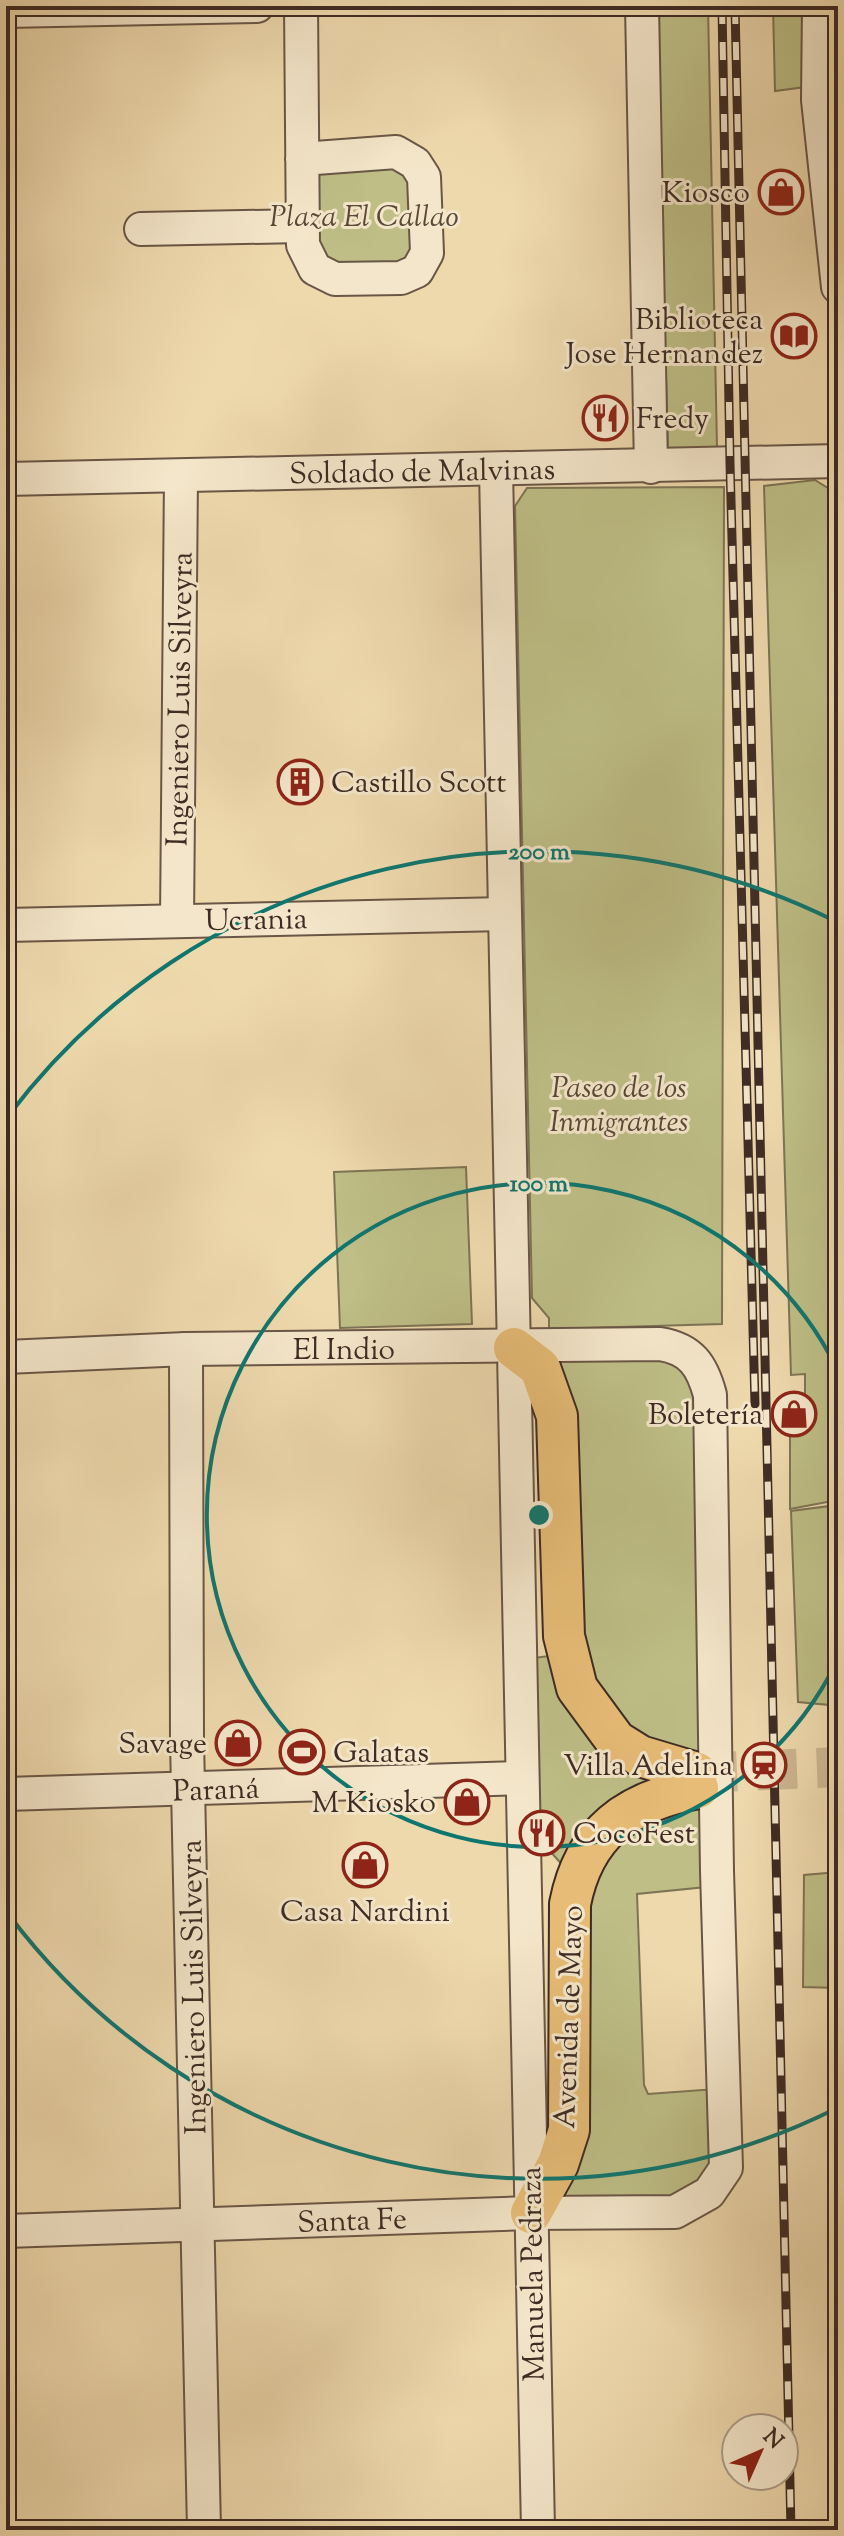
<svg xmlns="http://www.w3.org/2000/svg" width="844" height="2536" viewBox="0 0 844 2536" font-family="'Sorts Mill Goudy',serif">
<style>
.green{fill:#bebe86;stroke:#7e7455;stroke-width:2}
.lines{fill:none;stroke-linecap:round;stroke-linejoin:round}
.major-tunnel{stroke:#cbb692;stroke-width:40;stroke-dasharray:40 20;stroke-linecap:butt}
.minor-casing{stroke:#6a5646;stroke-width:36}
.major-casing{stroke:#3e2b24;stroke-width:44}
.minor{stroke:#f4e6ca;stroke-width:32}
.major{stroke:#e7bc76;stroke-width:40}
.rail-casing{stroke:#3e2b24;stroke-width:9}
.rail{stroke:#f4e6ca;stroke-width:6;stroke-dasharray:18;stroke-linecap:butt}
.ring{fill:none;stroke:#0f766e;stroke-width:4}
.labels{text-anchor:middle;stroke-width:6;stroke-linejoin:round;paint-order:stroke}
.poi-label{font-size:30px;fill:#3e2b24;stroke:#f4e6ca;text-anchor:end}
.park-label{font-size:30px;font-style:italic;fill:#584838;stroke:#f4e6ca}
.street-label{font-size:30px;fill:#3e2b24;stroke:#f4e6ca}
.centre{fill:#0f766e;stroke:#f4e6ca;stroke-width:4}
.ring-label{font-size:24px;text-anchor:middle;font-weight:bold;fill:#0f766e;stroke:#f4e6ca;stroke-width:6;stroke-linejoin:round;paint-order:stroke}
</style>
<rect width="100%" height="100%" fill="#eed9ad"/>
<filter id="stains"><feTurbulence type="fractalNoise" baseFrequency=".0025" numOctaves="4"/><feColorMatrix values="0 0 0 0 .2 0 0 0 0 .09 0 0 0 0 .02 0 0 0 .5 -.17"/></filter>
<radialGradient id="worn" r=".72"><stop offset=".6" stop-color="#630" stop-opacity="0"/><stop offset="1" stop-color="#630" stop-opacity=".3"/></radialGradient>
<g class="green">
<path d="M656 6H708L717 447 668 450Z"/>
<path d="M773 6H805V87L775 91Z"/>
<path d="M392 163 415 186C418 269 419 270 336 267 305 234 312 210 314 168Z"/>
<path d="M815 480 836 493 838 521V1500L790 1509V1436L805 1432V1374L791 1375 764 486Z"/>
<path d="M724 487 722 1324 549 1329V1318L532 1298 515 506 527 488Z"/>
<path d="M466 1167 472 1324 340 1328 334 1172Z"/>
<path d="M657 1354C681 1365 689 1375 698 1400L702 1752 674 1749 625 1730 581 1670 544 1357Z"/>
<path d="M838 1505V1726L831 1725 829 1705 798 1702 791 1511Z"/>
<path d="M549 1656 659 1773 565 1868 534 1833V1658Z"/>
<path d="M702 1798 706 1887 637 1894 644 2085 648 2094 716 2089V2154L703 2183 664 2200 555 2202 589 1878 624 1831Z"/>
<path d="M838 1872V1988L803 1987 804 1875Z"/>
</g>
<g class="lines">
<path class="major-tunnel" d="M697 1773 838 1767"/>
<g class="minor-casing">
<g id="minor">
<path d="M301 6 303 245 315 269 335 279 401 278 417 271 427 253 424 177 415 163 396 152 302 159"/>
<path d="M642 6 651 467"/>
<path d="M819 6 818 100 838 287"/>
<path d="M6 11 257 6"/>
<path d="M141 229 302 226"/>
<path d="M496 470 538 2530"/>
<path d="M6 479 838 461"/>
<path d="M177 921 181 476"/>
<path d="M6 925 505 914"/>
<path d="M186 1349 187 1741 204 2530"/>
<path d="M6 1357 186 1349 660 1344C691 1349 702 1365 710 1395L717 1871 726 2168 709 2193 675 2212 531 2213 6 2231"/>
<path d="M6 1794 522 1778"/>
</g>
</g>
<g class="major-casing">
<g id="major">
<path d="M514 1348 540 1368 557 1416 564 1636 577 1688 616 1741 640 1756 697 1773"/>
<path d="M531 2213 558 2164 569 2130 570 1904C584 1832 628 1801 698 1788"/>
</g>
</g>
<use href="#minor" class="minor"/>
<use href="#major" class="major"/>
<g class="rail-casing">
<g id="rail">
<path d="M722 6 730 463 755 1404"/>
<path d="M735 6 791 2530"/>
</g>
</g>
<use href="#rail" class="rail"/>
</g>
<g class="ring">
<path d="M837 1661A332 332 0 1 1 837 1369"/>
<path d="M835 2109A664 664 0 0 1 9 1915M9 1115A664 664 0 0 1 835 921"/>
</g>
<defs>
<g id="shop-ring" transform="scale(2.3)"><circle r="9.5" fill="#f4e6ca" stroke="#8f2418" stroke-width="1.5"/><path d="M-5-2.5h2.3a2.7 3.5 0 0 1 5.4 0H5L5.5 6h-11ZM-1.5-2.5h3a1.5 2.3 0 0 0-3 0Z" fill="#8f2418"/></g>
<g id="library-ring" transform="scale(2.3)"><circle r="9.5" fill="#f4e6ca" stroke="#8f2418" stroke-width="1.5"/><path d="M-6-4Q-3-5.5-.7-3.5V5Q-3 3-6 4ZM6-4Q3-5.5 .7-3.5V5Q3 3 6 4Z" fill="#8f2418"/></g>
<g id="restaurant-ring" transform="scale(2.3)"><circle r="9.5" fill="#f4e6ca" stroke="#8f2418" stroke-width="1.5"/><path d="M-5-6h1v4h1v-4h1v4h1v-4h1v5L-1.5 .5V6h-2V.5L-5-1ZM5-6V6H3V1.5H1.5Q1.5-4 5-6Z" fill="#8f2418"/></g>
<g id="building-ring" transform="scale(2.3)"><circle r="9.5" fill="#f4e6ca" stroke="#8f2418" stroke-width="1.5"/><path d="M-4-6H4V6H1V3H-1V6H-4ZM-2.5-4.3h1.7v1.8h-1.7ZM.8-4.3h1.7v1.8H.8ZM-2.5-1h1.7V.8h-1.7ZM.8-1h1.7V.8H.8Z" fill="#8f2418"/></g>
<g id="stadium-ring" transform="scale(2.3)"><circle r="9.5" fill="#f4e6ca" stroke="#8f2418" stroke-width="1.5"/><path d="M0-5a6.5 5 0 1 0 0 10a6.5 5 0 1 0 0-10ZM-3.5-1.8h7v3.6h-7Z" fill="#8f2418"/></g>
<g id="station-ring" transform="scale(2.3)"><circle r="9.5" fill="#f4e6ca" stroke="#8f2418" stroke-width="1.5"/><path d="M-3-6H3Q5-6 5-4V2Q5 4 3 4L4.5 6H3L1.5 4h-3L-3 6H-4.5L-3 4Q-5 4-5 2V-4Q-5-6-3-6ZM-3.5-4v3h7v-3ZM-3.5 1v1.5H-2V1ZM2 1v1.5H3.5V1Z" fill="#8f2418"/></g>
</defs>
<g fill-rule="evenodd">
<use href="#shop-ring" x="781" y="192"/>
<use href="#library-ring" x="794" y="336"/>
<use href="#restaurant-ring" x="605" y="418"/>
<use href="#building-ring" x="300" y="782"/>
<use href="#shop-ring" x="794" y="1414"/>
<use href="#shop-ring" x="238" y="1743"/>
<use href="#stadium-ring" x="302" y="1752"/>
<use href="#station-ring" x="764" y="1765"/>
<use href="#shop-ring" x="467" y="1802"/>
<use href="#restaurant-ring" x="542" y="1833"/>
<use href="#shop-ring" x="365" y="1865"/>
</g>
<g class="labels">
<g class="poi-label">
<text x="750" y="202">Kiosco</text>
<text x="763" y="329">Biblioteca<tspan x="763" dy="34">Jose Hernandez</tspan></text>
<text x="636" y="428" text-anchor="start">Fredy</text>
<text x="331" y="792" text-anchor="start">Castillo Scott</text>
<text x="763" y="1424">Boletería</text>
<text x="207" y="1753">Savage</text>
<text x="333" y="1762" text-anchor="start">Galatas</text>
<text x="733" y="1775">Villa Adelina</text>
<text x="436" y="1812">M Kiosko</text>
<text x="573" y="1843" text-anchor="start">CocoFest</text>
<text x="365" y="1921" text-anchor="middle">Casa Nardini</text>
</g>
<g class="park-label">
<text x="364" y="226">Plaza El Callao</text>
<text x="619" y="1097">Paseo de los<tspan x="619" dy="34">Inmigrantes</tspan></text>
</g>
<g class="street-label">
<text transform="translate(422 471) rotate(-1)" y="10">Soldado de Malvinas</text>
<text transform="translate(179 699) rotate(-89)" y="10">Ingeniero Luis Silveyra</text>
<text transform="translate(256 919) rotate(-1)" y="10">Ucrania</text>
<text x="344" y="1359">El Indio</text>
<text transform="translate(216 1789) rotate(-2)" y="10">Paraná</text>
<text transform="translate(193 1987) rotate(-91)" y="10">Ingeniero Luis Silveyra</text>
<text transform="translate(568 2017) rotate(-88)" y="10">Avenida de Mayo</text>
<text transform="translate(352 2220) rotate(-2)" y="10">Santa Fe</text>
<text transform="translate(532 2274) rotate(-91)" y="10">Manuela Pedraza</text>
</g>
</g>
<circle cx="539" cy="1515" r="12" class="centre"/>
<g class="ring-label">
<text x="539" y="859">200 m</text>
<text x="539" y="1191">100 m</text>
</g>
<rect width="844" height="2536" fill="none" stroke="#eed9ad" stroke-width="32"/>
<rect x="8" y="8" width="828" height="2520" fill="none" stroke="#3e2b24" stroke-width="4"/>
<rect x="16" y="16" width="812" height="2504" fill="none" stroke="#3e2b24" stroke-width="2"/>
<g transform="translate(760 2452) rotate(45)"><circle r="38" fill="#f4e6ca" stroke="#ab9b88" stroke-width="2"/>
<path d="M0-6L14 30L0 20L-14 30Z" fill="#8f2418"/>
<text y="-12" font-size="22" font-weight="bold" text-anchor="middle" fill="#3e2b24">N</text>
</g>
<rect width="100%" height="100%" filter="url(#stains)"/>
<rect width="100%" height="100%" fill="url(#worn)"/>
</svg>
